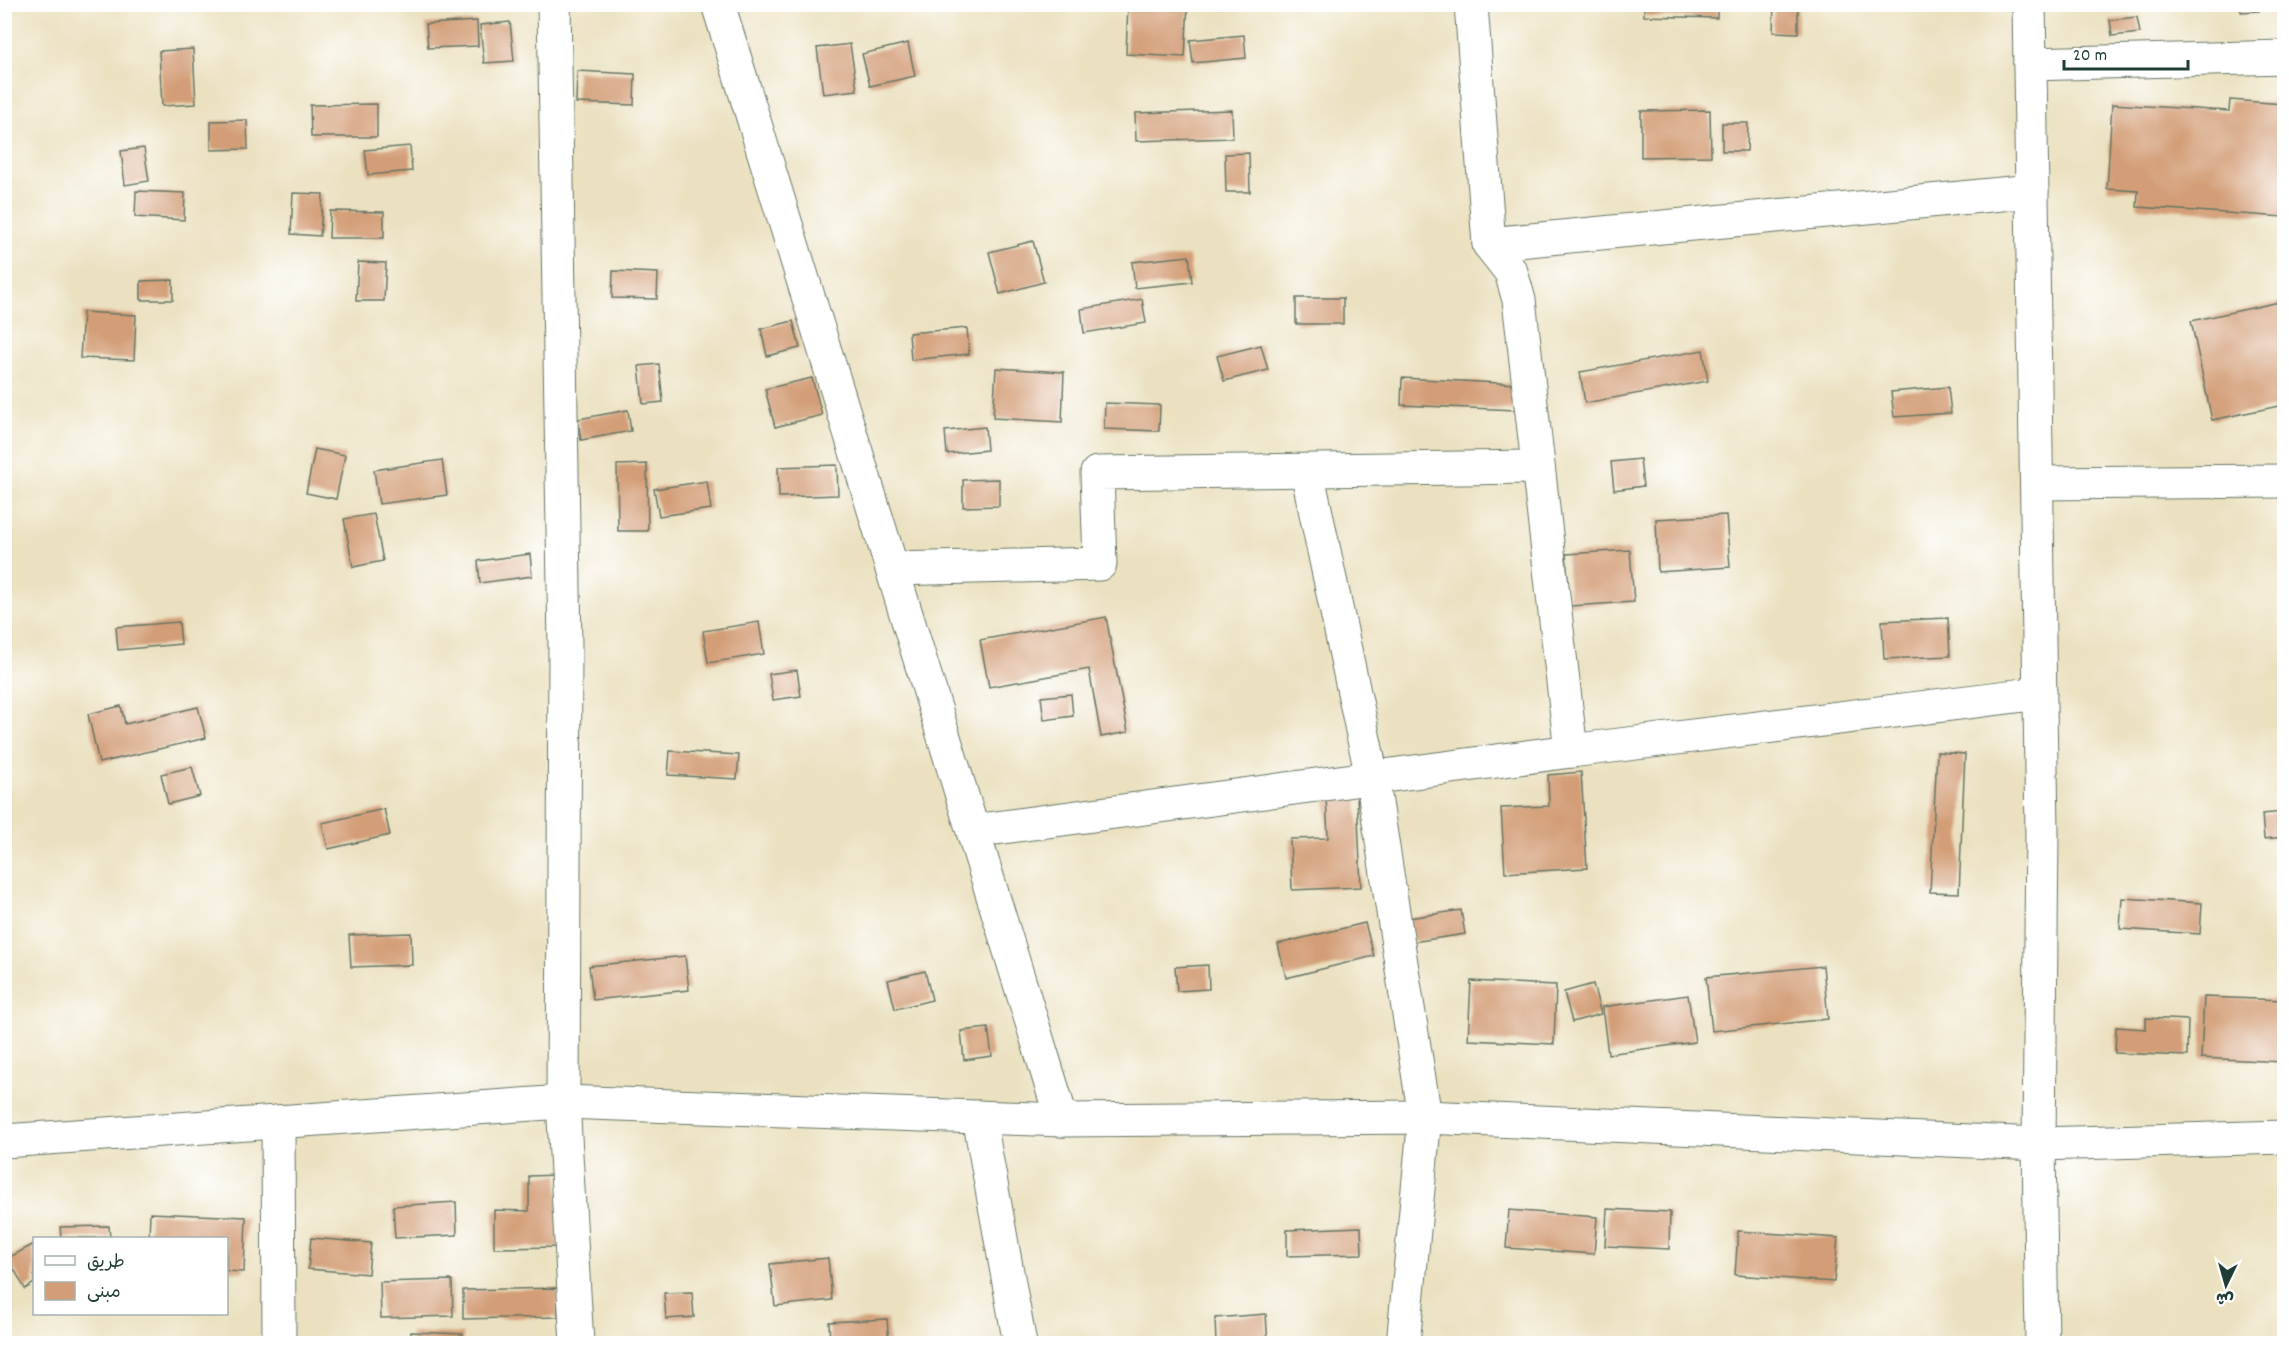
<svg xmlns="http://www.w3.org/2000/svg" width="2289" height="1348" viewBox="0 0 2289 1348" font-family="Dekko,'Playpen Sans Arabic',sans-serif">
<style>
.building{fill:#d39e77}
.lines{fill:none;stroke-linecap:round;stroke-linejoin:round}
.minor-casing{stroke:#667665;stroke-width:35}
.minor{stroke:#fff;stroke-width:33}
</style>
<rect width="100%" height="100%" fill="#fff"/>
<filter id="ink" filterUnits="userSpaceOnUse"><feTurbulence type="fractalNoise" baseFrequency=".0167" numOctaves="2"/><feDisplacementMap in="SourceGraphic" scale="12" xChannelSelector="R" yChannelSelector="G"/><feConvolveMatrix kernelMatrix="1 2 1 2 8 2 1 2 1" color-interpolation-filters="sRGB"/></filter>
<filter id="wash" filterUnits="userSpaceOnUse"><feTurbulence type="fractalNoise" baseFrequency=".008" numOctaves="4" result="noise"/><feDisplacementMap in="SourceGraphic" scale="24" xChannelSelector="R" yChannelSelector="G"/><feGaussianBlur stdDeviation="1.35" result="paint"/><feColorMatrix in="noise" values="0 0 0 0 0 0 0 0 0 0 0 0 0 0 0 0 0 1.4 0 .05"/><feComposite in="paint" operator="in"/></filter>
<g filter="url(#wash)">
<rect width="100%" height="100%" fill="#ebe1c0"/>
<g id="blocks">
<g class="building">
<path d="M1128 4H1188L1185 57 1126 54Z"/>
<path d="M1644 4H1717V18L1644 16Z"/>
<path d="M1774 4H1798V33L1773 32Z"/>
<path d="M2240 4H2259V11L2241 12Z"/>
<path d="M2137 17 2140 33 2112 36 2110 20Z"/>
<path d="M477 21 478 46 428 48 426 24Z"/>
<path d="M510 22 514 61 484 63 480 25Z"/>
<path d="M1244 35 1246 58 1193 63 1190 40Z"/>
<path d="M908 43 915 76 870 86 862 54Z"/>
<path d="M850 44 857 90 823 94 817 48Z"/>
<path d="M193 49 196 104 162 106 159 51Z"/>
<path d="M577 71 635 74 634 105 576 103Z"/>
<path d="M2230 100 2284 104V217L2137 207 2138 191 2107 189 2112 104 2229 111Z"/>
<path d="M377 104V137H311L310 105Z"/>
<path d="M1232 110 1233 138 1136 141 1135 113Z"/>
<path d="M1710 110 1711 156 1641 157V111Z"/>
<path d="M247 120 248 149 211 150V121Z"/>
<path d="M1722 123H1748L1747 151H1722Z"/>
<path d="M410 146 412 171 368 175 365 150Z"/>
<path d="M144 148 149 181 125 185 121 151Z"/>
<path d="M1249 153 1250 192H1226L1225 154Z"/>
<path d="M136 191 185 193 184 220 135 217Z"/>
<path d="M293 193 323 194 320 236 291 234Z"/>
<path d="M330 211 384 212V238H329Z"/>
<path d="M1033 241 1044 282 1000 294 989 252Z"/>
<path d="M1189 256 1192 282 1135 288 1132 262Z"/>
<path d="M358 262 386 263 384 301H356Z"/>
<path d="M613 271 658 273 657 299 612 298Z"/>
<path d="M173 280V300H141V281Z"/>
<rect x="1296" y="298" width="47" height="26"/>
<path d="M1142 299 1146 323 1084 333 1081 309Z"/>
<path d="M2284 301V405L2212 420 2191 321Z"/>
<path d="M83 312 136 315 134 360 80 358Z"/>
<path d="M793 321 800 348 767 356 761 329Z"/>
<path d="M967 328 969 354 911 360 909 333Z"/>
<path d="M1261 345 1268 370 1224 381 1217 356Z"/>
<path d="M1703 350 1708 381 1585 403 1580 372Z"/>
<path d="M659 364 663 402 643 404 639 366Z"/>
<path d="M996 368 1064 372 1062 422 993 418Z"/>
<path d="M812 378 822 415 775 427 765 389Z"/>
<path d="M1402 378 1518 384 1516 410 1401 405Z"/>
<path d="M1948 387 1951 413 1894 417 1891 392Z"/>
<path d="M1105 403 1160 405 1159 431 1104 429Z"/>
<path d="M628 410 631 431 581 440 578 419Z"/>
<path d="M985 427 987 450 947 454 945 431Z"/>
<path d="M315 449 345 455 336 499 306 493Z"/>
<path d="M1640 459 1643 486 1614 490 1611 462Z"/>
<path d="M442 460 447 495 379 504 374 470Z"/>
<path d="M647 464 648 531H618L617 465Z"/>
<path d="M837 465 838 495 779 497 778 467Z"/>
<path d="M999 479V506L963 507V480Z"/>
<path d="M707 481 711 509 659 516 654 489Z"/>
<path d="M374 514 383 561 353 567 344 519Z"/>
<path d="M1726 515 1730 567 1658 572 1656 519Z"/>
<path d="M1630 550 1634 602 1570 606 1566 554Z"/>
<path d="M530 554 532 576 480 583 478 561Z"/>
<path d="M1106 617 1128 732 1101 737 1089 669 989 687 980 640Z"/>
<path d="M1948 618 1950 656 1884 659 1882 621Z"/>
<path d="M179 622 181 644 118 650 116 627Z"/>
<path d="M759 622 764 654 708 663 703 631Z"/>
<path d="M797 670 801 696 773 700 769 674Z"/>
<path d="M1071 694 1073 716 1044 720 1041 697Z"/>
<path d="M121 706 125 724 198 707 206 738 99 763 88 714Z"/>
<path d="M670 751 739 755 737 779 668 775Z"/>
<path d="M1937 752 1965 754 1959 893 1930 892Z"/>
<path d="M192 767 200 796 168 804 161 774Z"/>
<path d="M1581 772 1587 868 1505 873 1501 808 1549 806 1548 775Z"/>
<path d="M1357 795 1361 887 1292 890 1290 839 1328 838 1326 797Z"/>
<path d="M384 809 390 835 328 849 322 823Z"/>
<path d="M2284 812V837L2264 839 2262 814Z"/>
<path d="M2122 898 2202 903 2200 934 2120 929Z"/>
<path d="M1461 910 1465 934 1413 942 1409 918Z"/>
<path d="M1365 923 1374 956 1286 978 1278 944Z"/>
<path d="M411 933 412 965 351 967 349 935Z"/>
<path d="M685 956 689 990 593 1000 589 966Z"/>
<path d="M1208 965 1209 989 1177 991 1175 967Z"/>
<path d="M1823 966 1828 1019 1712 1031 1706 977Z"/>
<path d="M925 971 932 1000 895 1009 888 980Z"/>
<path d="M1471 981 1556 985 1554 1044 1468 1040Z"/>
<path d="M1593 984 1601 1014 1572 1022 1564 992Z"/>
<path d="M1688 995 1695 1042 1608 1054 1602 1007Z"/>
<path d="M2204 997 2284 1000V1062L2201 1058Z"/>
<path d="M2146 1018 2188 1020 2187 1056 2115 1053 2116 1027 2146 1029Z"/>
<path d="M988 1028 992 1056 964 1060 961 1031Z"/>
<path d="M558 1175V1247L494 1248V1210L529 1211V1176Z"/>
<path d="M456 1202 457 1235 395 1238 393 1206Z"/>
<path d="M1607 1209 1670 1212 1669 1249 1605 1246Z"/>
<path d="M1509 1210 1597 1217 1594 1254 1506 1248Z"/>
<path d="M150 1213 246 1217 244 1272 226 1271V1238H149Z"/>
<path d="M109 1226 110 1238H61L60 1227Z"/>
<path d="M1361 1227 1362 1254 1287 1256V1230Z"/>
<path d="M1738 1231 1838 1238 1834 1282 1735 1275Z"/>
<path d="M311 1238 371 1243 368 1274 308 1269Z"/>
<path d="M34 1244V1283L25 1289 8 1258Z"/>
<path d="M828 1258 832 1300 775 1306 770 1264Z"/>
<path d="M452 1280 453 1316 381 1318 380 1282Z"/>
<path d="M558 1288V1317L463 1319V1290Z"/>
<path d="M692 1292 694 1317 666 1319 664 1293Z"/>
<path d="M1266 1314 1268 1344H1216L1215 1318Z"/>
<path d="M887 1319 889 1344H830L829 1322Z"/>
<path d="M411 1332 463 1334V1344H410Z"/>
</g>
</g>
</g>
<g filter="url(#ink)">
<use href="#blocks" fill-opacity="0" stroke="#667665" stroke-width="1.5"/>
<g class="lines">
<g class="minor-casing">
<g id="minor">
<path d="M554 4 565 646 563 1102 577 1344"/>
<path d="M718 4 1062 1120"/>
<path d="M1471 4 1489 244 2032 191"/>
<path d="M2029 4 2042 832 2039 1144 2042 1344"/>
<path d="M2030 64 2284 57"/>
<path d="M1489 244 1511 272 1519 300 1571 751 2040 693"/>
<path d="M1307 471 1372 777 1425 1117 1403 1344"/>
<path d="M2037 483 2284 481"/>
<path d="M892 569 1100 564 1097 473 1538 467"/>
<path d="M973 831 1571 751"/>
<path d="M979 1117 1020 1344"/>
<path d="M278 1122 279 1344"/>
<path d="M4 1141 563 1102 1062 1120 1425 1117 2039 1144 2284 1137"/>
</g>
</g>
<use href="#minor" class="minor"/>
</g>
</g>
<rect width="2289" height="1348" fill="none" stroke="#fff" stroke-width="24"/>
<rect x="33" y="1237" width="195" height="78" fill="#ffffff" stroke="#a5b1ae" stroke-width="1.5"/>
<rect x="45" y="1256" width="30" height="9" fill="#ffffff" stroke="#a5b1ae" stroke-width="1.5"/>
<text x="87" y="1267" font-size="18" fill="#1f3d34">طريق</text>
<rect x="45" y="1282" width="30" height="18" fill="#d39e77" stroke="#a5b1ae" stroke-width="1.5"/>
<text x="87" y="1297" font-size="18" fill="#1f3d34">مبنى</text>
<g transform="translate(2226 1285) rotate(185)" stroke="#ffffff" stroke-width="4.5" paint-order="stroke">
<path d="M0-4.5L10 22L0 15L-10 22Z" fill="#1f3d34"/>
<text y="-9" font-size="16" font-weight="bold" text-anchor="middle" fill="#1f3d34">ش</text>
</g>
<path d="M2064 60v9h124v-9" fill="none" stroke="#1f3d34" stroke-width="3"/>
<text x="2073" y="60" font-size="18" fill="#1f3d34" stroke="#ffffff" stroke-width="4.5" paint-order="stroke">20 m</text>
</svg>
